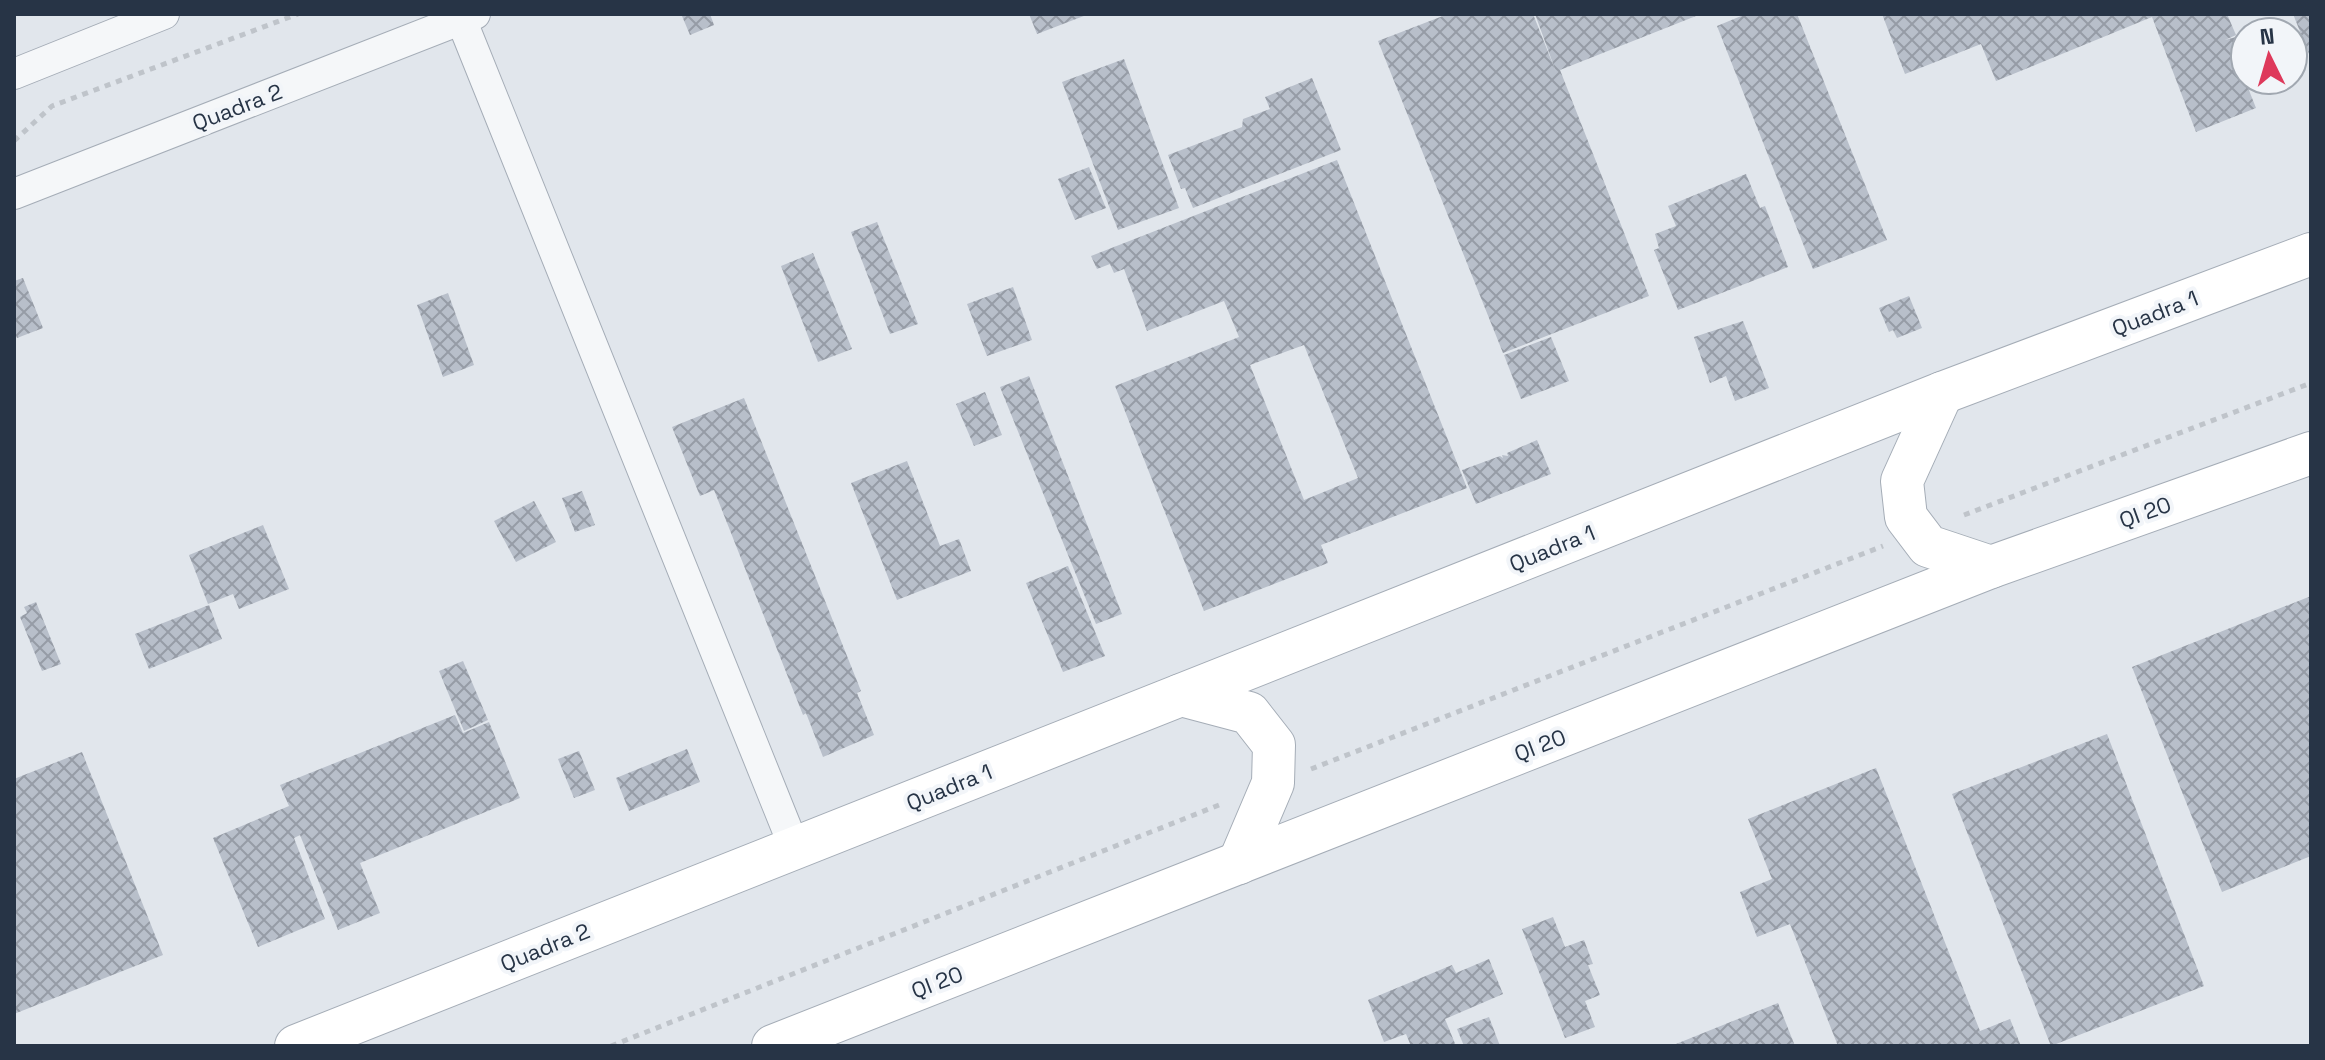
<svg xmlns="http://www.w3.org/2000/svg" width="2325" height="1060" viewBox="0 0 2325 1060" font-family="'Space Grotesk',sans-serif">
<style>
.building{fill:url(#building-cross-hatch);fill-rule:evenodd}
.lines{fill:none;stroke-linecap:round;stroke-linejoin:round}
.street-casing{stroke:#a5adb7;stroke-width:32}
.secondary-casing{stroke:#a5adb7;stroke-width:44}
.path{stroke:#bfc4ca;stroke-width:5;stroke-dasharray:6 6;stroke-linecap:butt}
.street{stroke:#f5f7f9;stroke-width:30}
.secondary{stroke:#fff;stroke-width:42}
.labels{text-anchor:middle;stroke-width:8;stroke-linejoin:round;paint-order:stroke}
.street-label{font-size:22px;fill:#273446;stroke:#f2f5f9}
</style>
<defs>
<pattern id="building-cross-hatch" width="8" height="8" patternUnits="userSpaceOnUse" patternTransform="scale(2)"><rect width="8" height="8" fill="#b8bfca"/><path d="M0 0l8 8M0 8l8-8" fill="none" stroke="#969ca6"/></pattern>
</defs>
<rect width="100%" height="100%" fill="#e1e6ec"/>
<g class="building">
<path d="M687 14H710L714 25 690 35 682 16Z"/>
<path d="M1029 14H1089L1037 34Z"/>
<path d="M1448 14H1533L1556 72 1535 14H1701L1560 70 1649 296 1503 353 1378 41Z"/>
<path d="M1746 14H1797L1887 240 1813 269 1717 26Z"/>
<path d="M1882 14H2227L2236 35 2225 40 2236 37 2245 59V62L2239 65 2256 108 2196 132 2152 17 1996 81 1981 44 1905 74Z"/>
<path d="M2293 14H2311V59Z"/>
<path d="M1124 59 1179 208 1118 230 1062 82Z"/>
<path d="M1312 78 1341 150 1193 208 1185 188 1181 189 1168 155 1242 127 1243 119 1270 109 1265 97Z"/>
<path d="M1337 160 1467 488 1321 545 1328 563 1204 611 1115 386 1239 337 1224 301 1147 331 1124 269 1114 273 1110 264 1097 269 1091 256ZM1304 345 1358 478 1304 500 1250 365Z"/>
<path d="M1089 167 1106 208 1075 220 1058 179Z"/>
<path d="M1746 174 1760 208 1765 206 1788 267 1678 310 1654 250 1659 248 1655 234 1676 226 1668 206Z"/>
<path d="M877 222 918 324 890 334 851 232Z"/>
<path d="M813 253 852 349 818 362 781 266Z"/>
<path d="M23 278 43 328 17 338 14 331V281Z"/>
<path d="M1013 287 1032 340 987 356 967 304Z"/>
<path d="M448 293 474 365 443 377 417 305Z"/>
<path d="M1909 296 1922 328 1897 338 1893 330 1889 332 1879 308Z"/>
<path d="M1743 321 1769 388 1735 401 1726 376 1710 383 1694 337Z"/>
<path d="M1551 337 1569 381 1521 399 1504 355Z"/>
<path d="M1029 376 1122 614 1096 624 1000 387Z"/>
<path d="M985 392 1002 435 974 446 956 404Z"/>
<path d="M744 398 861 691 857 693 874 735 823 757 806 713 803 715 714 490 700 496 672 427Z"/>
<path d="M1537 440 1551 474 1476 504 1462 470 1500 456 1503 458 1502 455 1508 456 1507 453Z"/>
<path d="M907 461 940 546 959 539 971 571 897 600 851 483Z"/>
<path d="M582 491 595 525 575 532 562 498Z"/>
<path d="M534 501 556 542 516 562 494 521Z"/>
<path d="M263 525 289 589 239 609 233 594 208 604 189 555Z"/>
<path d="M1068 566 1105 656 1063 672 1026 583Z"/>
<path d="M2311 596V856L2222 892 2132 667Z"/>
<path d="M36 602 61 664 42 671 20 617 27 613 24 607Z"/>
<path d="M209 605 222 639 149 669 135 634Z"/>
<path d="M463 661 488 720 464 731 439 671Z"/>
<path d="M455 715 463 733 489 722 520 798 360 863 380 913 338 930 300 835 294 838 325 919 258 947 213 838 289 806 280 785Z"/>
<path d="M2107 734 2204 986 2051 1046 1952 794Z"/>
<path d="M687 749 700 782 629 811 616 778Z"/>
<path d="M579 751 595 790 574 798 558 759Z"/>
<path d="M82 752 163 955 14 1014V779Z"/>
<path d="M1876 768 1980 1031 2010 1019 2021 1046H1838L1790 924 1757 937 1740 892 1772 879 1748 819Z"/>
<path d="M1553 917 1565 947 1584 940 1593 964 1588 965 1600 995 1585 1001 1595 1027 1565 1038 1522 929Z"/>
<path d="M1489 959 1503 994 1445 1019 1456 1046H1411L1406 1034 1384 1042 1368 1000 1452 965 1456 973Z"/>
<path d="M1778 1003 1795 1046H1671L1728 1023Z"/>
<path d="M1489 1017 1500 1046H1464L1457 1029Z"/>
</g>
<g class="lines">
<g class="street-casing">
<g id="street">
<path d="M461 19 795 849"/>
<path d="M14 74 164 14"/>
<path d="M14 194 475 14"/>
</g>
</g>
<g class="secondary-casing">
<g id="secondary">
<path d="M1942 393 1902 481 1906 517 1928 546 1991 567"/>
<path d="M1181 695 1249 713 1274 745 1273 783 1239 863"/>
<path d="M296 1046 1942 393 2311 254"/>
<path d="M773 1046 1991 567 2311 453"/>
</g>
</g>
<g class="path">
<path d="M14 141 52 106 298 14"/>
<path d="M1964 515 2311 383"/>
<path d="M1311 769 1883 546"/>
<path d="M611 1046 1224 803"/>
</g>
<use href="#street" class="street"/>
<use href="#secondary" class="secondary"/>
</g>
<g class="labels">
<g class="street-label">
<text transform="translate(237 107) rotate(-21)" y="8">Quadra 2</text>
<text transform="translate(2155 313) rotate(-21)" y="8">Quadra 1</text>
<text transform="translate(2145 512) rotate(-20)" y="8">QI 20</text>
<text transform="translate(1552 548) rotate(-22)" y="8">Quadra 1</text>
<text transform="translate(1540 745) rotate(-21)" y="8">QI 20</text>
<text transform="translate(949 787) rotate(-22)" y="8">Quadra 1</text>
<text transform="translate(545 947) rotate(-22)" y="8">Quadra 2</text>
<text transform="translate(937 982) rotate(-21)" y="8">QI 20</text>
</g>
</g>
<rect width="2325" height="1060" fill="none" stroke="#273446" stroke-width="32"/>
<g transform="translate(2269 56) rotate(355)"><circle r="38" fill="#f2f5f9" stroke="#a1a8b1" stroke-width="2"/>
<path d="M0-6L14 30L0 20L-14 30Z" fill="#de395b"/>
<text y="-12" font-size="22" font-weight="bold" text-anchor="middle" fill="#273446">N</text>
</g>
</svg>
